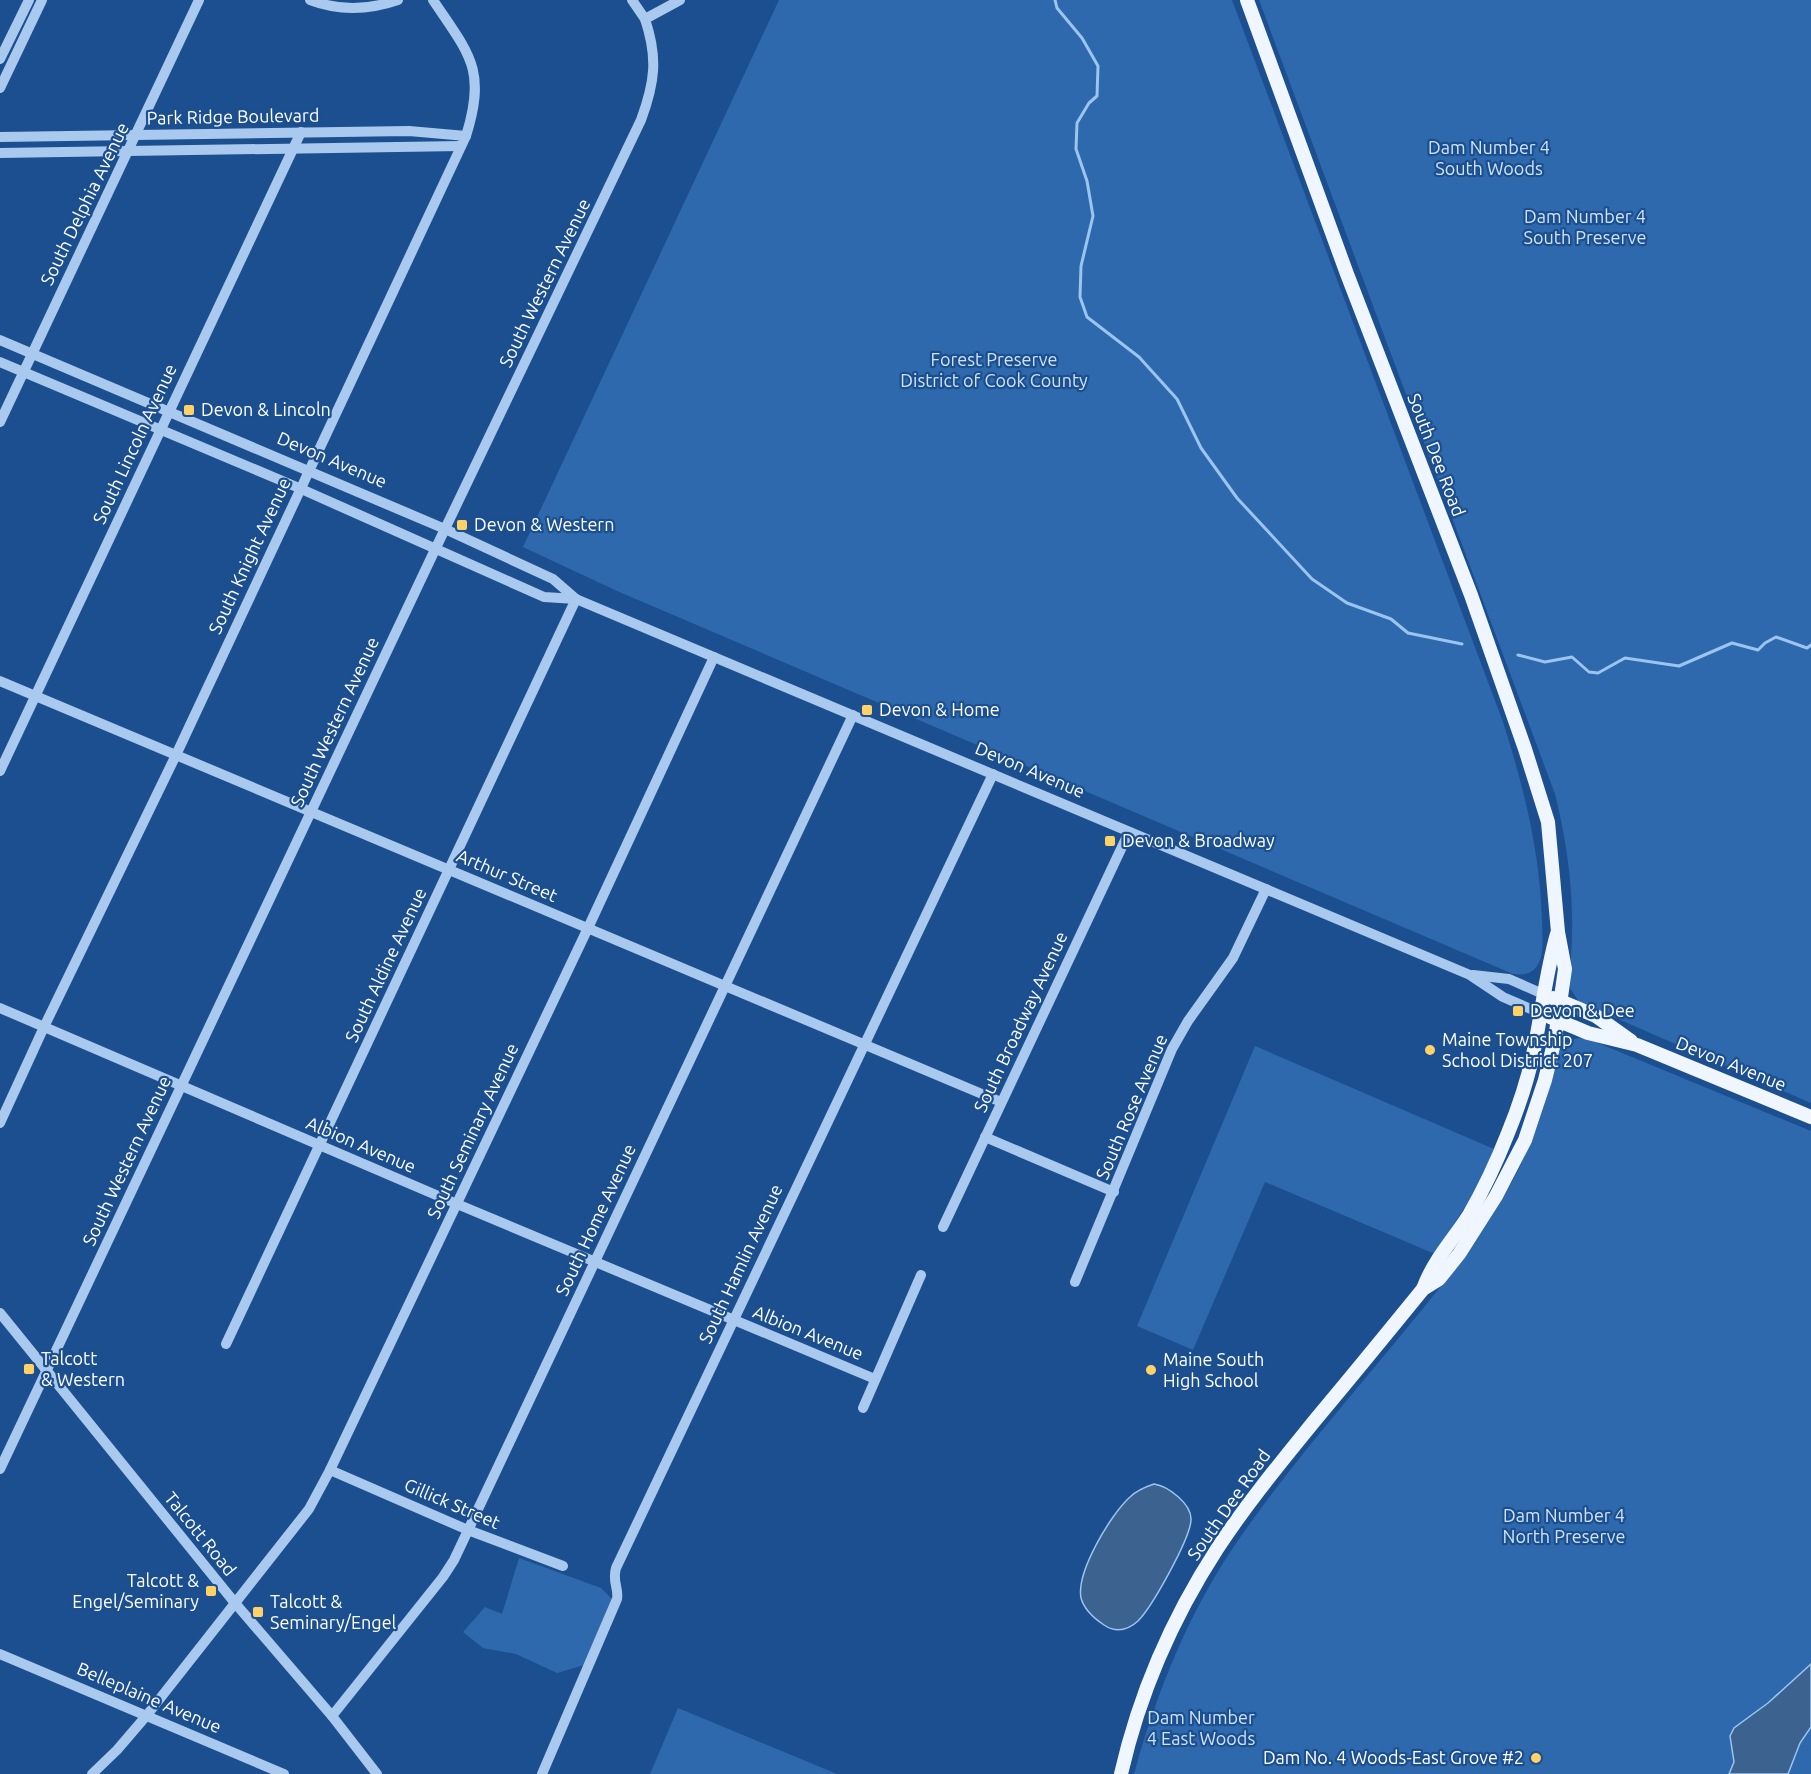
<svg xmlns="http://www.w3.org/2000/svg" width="1811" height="1774" viewBox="0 0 1811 1774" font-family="Ubuntu,sans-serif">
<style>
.green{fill:#2e69ad}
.water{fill:#3c6290;stroke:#9cc4f0;stroke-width:1.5}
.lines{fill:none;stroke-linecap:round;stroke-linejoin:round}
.stream{stroke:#9cc4f0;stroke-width:3}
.minor{stroke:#a9c9ee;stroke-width:10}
.major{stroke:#f0f6ff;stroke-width:14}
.poi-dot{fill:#ffd166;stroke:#1b4f8f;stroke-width:2}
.labels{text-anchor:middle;stroke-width:4.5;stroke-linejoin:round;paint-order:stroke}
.street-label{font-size:18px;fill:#fff;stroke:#1b4f8f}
.park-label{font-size:18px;fill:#cfe3fa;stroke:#1b4f8f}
.poi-label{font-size:18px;fill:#fff;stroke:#1b4f8f;text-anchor:start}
</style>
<rect width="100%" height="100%" fill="#1b4f8f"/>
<g class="green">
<path d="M779 0H1232L1503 722C1524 788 1540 852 1542 921 1542 934 1545 955 1537 966 1531 975 1522 975 1513 974L617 591 523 547Z"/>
<path d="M1259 0H1811V1103L1579 1002 1570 988C1570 963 1573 938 1572 914 1571 873 1565 834 1555 794Z"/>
<path d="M1580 1038H1586L1811 1131V1774H1134C1157 1691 1189 1611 1239 1539 1291 1464 1353 1394 1411 1323 1448 1278 1485 1232 1513 1180 1527 1153 1539 1125 1547 1096 1552 1081 1554 1062 1561 1048 1564 1041 1572 1039 1580 1038Z"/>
<path d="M1255 1046 1494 1149 1475 1191 1435 1254 1265 1182 1193 1350 1137 1326Z"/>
<path d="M519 1558 601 1588 612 1599 584 1665 557 1673 516 1654 483 1648 463 1632 485 1607 502 1614Z"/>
<path d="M678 1708 837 1774H650Z"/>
</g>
<g class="water">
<path d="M1154 1484C1168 1486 1192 1504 1191 1520 1190 1539 1152 1607 1138 1621 1128 1630 1116 1633 1104 1625 1095 1619 1084 1609 1081 1598 1076 1572 1111 1514 1130 1497 1137 1490 1145 1487 1154 1484Z"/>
<path d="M1811 1664V1727L1800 1743 1788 1774H1729L1734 1762 1730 1736 1734 1728 1768 1703Z"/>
</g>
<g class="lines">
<g class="stream">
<path d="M1055 0 1057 8 1082 38 1098 66 1097 96 1089 103 1077 123 1076 149 1087 181 1093 216 1081 266 1080 297 1087 317 1139 357 1177 399 1201 448 1237 498 1312 579 1347 603 1391 619 1408 633 1462 644"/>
<path d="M1518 655 1545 662 1572 657 1589 672 1598 673 1625 658 1679 666 1732 643 1758 650 1765 643 1776 637 1807 648 1811 645"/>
</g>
<g class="minor">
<path d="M310 0C339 11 369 10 398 0"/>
<path d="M632 0 645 19"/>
<path d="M0 59 29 0"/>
<path d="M0 88 42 0"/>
<path d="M0 137 409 131 466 136"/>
<path d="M0 153 461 146"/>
<path d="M0 340 445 529 553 579 576 599 1470 975 1503 997 1540 1013"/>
<path d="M0 362 299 488 544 597 576 599"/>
<path d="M0 422 199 0"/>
<path d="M0 681 1001 1102"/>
<path d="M0 771 301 132"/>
<path d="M1473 975 1509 979 1543 994"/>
<path d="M0 1008 457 1204 875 1379"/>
<path d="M0 1123 44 1027 176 755 466 136C487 69 469 54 433 0"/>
<path d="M985 1137 1114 1192"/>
<path d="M943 1227 1129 832"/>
<path d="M1075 1282 1172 1049 1188 1021 1233 958 1266 889"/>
<path d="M0 1313 235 1603 332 1716 377 1774"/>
<path d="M226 1344 576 599"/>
<path d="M863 1408 921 1275"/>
<path d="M0 1469 432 556 641 120C655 82 658 58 645 19L680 0"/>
<path d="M330 1470 468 1530 563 1566"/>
<path d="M0 1654 284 1774"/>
<path d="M332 1716 443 1577 454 1560 853 715"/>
<path d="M92 1774 117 1750 147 1715 309 1509 330 1470 588 928 714 657"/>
<path d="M542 1774 617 1599C619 1588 612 1582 616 1568L993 774"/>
</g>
<g class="major">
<path d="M1553 998 1596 1016 1631 1041"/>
<path d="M1550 1017 1588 1033 1637 1045 1811 1117"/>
<path d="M1423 1289C1433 1261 1453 1240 1469 1215 1484 1189 1497 1161 1508 1133 1519 1106 1528 1079 1534 1050 1542 1011 1546 972 1557 934"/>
<path d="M1121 1774C1139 1695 1173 1617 1217 1549 1247 1503 1282 1461 1316 1419 1352 1376 1388 1332 1423 1289L1439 1279 1459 1254 1496 1196 1525 1140 1545 1080 1555 1039 1565 969 1558 932 1548 822 1525 749 1471 595 1347 274 1247 0"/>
</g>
</g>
<g class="poi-dot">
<rect x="183" y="404" width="12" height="12" rx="3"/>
<rect x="456" y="519" width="12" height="12" rx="3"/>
<rect x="861" y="704" width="12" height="12" rx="3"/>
<rect x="1104" y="835" width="12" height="12" rx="3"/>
<rect x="1512" y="1005" width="12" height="12" rx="3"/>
<circle cx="1430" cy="1050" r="6"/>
<rect x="23" y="1363" width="12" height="12" rx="3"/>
<circle cx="1151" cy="1370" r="6"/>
<rect x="205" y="1585" width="12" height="12" rx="3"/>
<rect x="252" y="1606" width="12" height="12" rx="3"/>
<circle cx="1536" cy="1758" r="6"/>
</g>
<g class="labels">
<g class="street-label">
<text transform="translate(233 117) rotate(-1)" y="6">Park Ridge Boulevard</text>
<text transform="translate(85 204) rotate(-64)" y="6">South Delphia Avenue</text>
<text transform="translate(545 283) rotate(-64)" y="6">South Western Avenue</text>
<text transform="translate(135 444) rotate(-65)" y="6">South Lincoln Avenue</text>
<text transform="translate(1436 455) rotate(69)" y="6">South Dee Road</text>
<text transform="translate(332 460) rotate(23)" y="6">Devon Avenue</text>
<text transform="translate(250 556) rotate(-65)" y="6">South Knight Avenue</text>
<text transform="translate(335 722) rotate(-65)" y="6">South Western Avenue</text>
<text transform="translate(1030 770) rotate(23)" y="6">Devon Avenue</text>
<text transform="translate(507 876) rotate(23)" y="6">Arthur Street</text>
<text transform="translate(386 965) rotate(-65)" y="6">South Aldine Avenue</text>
<text transform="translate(1021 1022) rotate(-65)" y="6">South Broadway Avenue</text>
<text transform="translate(1731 1064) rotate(22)" y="6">Devon Avenue</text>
<text transform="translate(1132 1107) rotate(-67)" y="6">South Rose Avenue</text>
<text transform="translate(473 1131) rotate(-65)" y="6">South Seminary Avenue</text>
<text transform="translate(361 1145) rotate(23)" y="6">Albion Avenue</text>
<text transform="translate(127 1161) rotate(-65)" y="6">South Western Avenue</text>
<text transform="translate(596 1220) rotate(-65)" y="6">South Home Avenue</text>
<text transform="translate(741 1264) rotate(-65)" y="6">South Hamlin Avenue</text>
<text transform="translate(808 1333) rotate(22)" y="6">Albion Avenue</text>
<text transform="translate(452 1504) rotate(23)" y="6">Gillick Street</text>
<text transform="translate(1229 1505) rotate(-55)" y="6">South Dee Road</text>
<text transform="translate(200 1534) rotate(51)" y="6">Talcott Road</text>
<text transform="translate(149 1698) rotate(23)" y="6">Belleplaine Avenue</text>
</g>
<g class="park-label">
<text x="1489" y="154">Dam Number 4<tspan x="1489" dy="21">South Woods</tspan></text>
<text x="1585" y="223">Dam Number 4<tspan x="1585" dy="21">South Preserve</tspan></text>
<text x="994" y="366">Forest Preserve<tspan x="994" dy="21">District of Cook County</tspan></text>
<text x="1564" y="1522">Dam Number 4<tspan x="1564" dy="21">North Preserve</tspan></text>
<text x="1201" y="1724">Dam Number<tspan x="1201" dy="21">4 East Woods</tspan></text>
</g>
<g class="poi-label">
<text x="201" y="416">Devon &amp; Lincoln</text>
<text x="474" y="531">Devon &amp; Western</text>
<text x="879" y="716">Devon &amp; Home</text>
<text x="1122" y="847">Devon &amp; Broadway</text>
<text x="1530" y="1017">Devon &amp; Dee</text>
<text x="1442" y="1046">Maine Township<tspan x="1442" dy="21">School District 207</tspan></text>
<text x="41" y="1365">Talcott<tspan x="41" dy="21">&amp; Western</tspan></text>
<text x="1163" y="1366">Maine South<tspan x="1163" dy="21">High School</tspan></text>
<text x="199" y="1587" text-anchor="end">Talcott &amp;<tspan x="199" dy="21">Engel/Seminary</tspan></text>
<text x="270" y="1608">Talcott &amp;<tspan x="270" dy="21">Seminary/Engel</tspan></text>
<text x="1524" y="1764" text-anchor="end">Dam No. 4 Woods-East Grove #2</text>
</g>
</g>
</svg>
